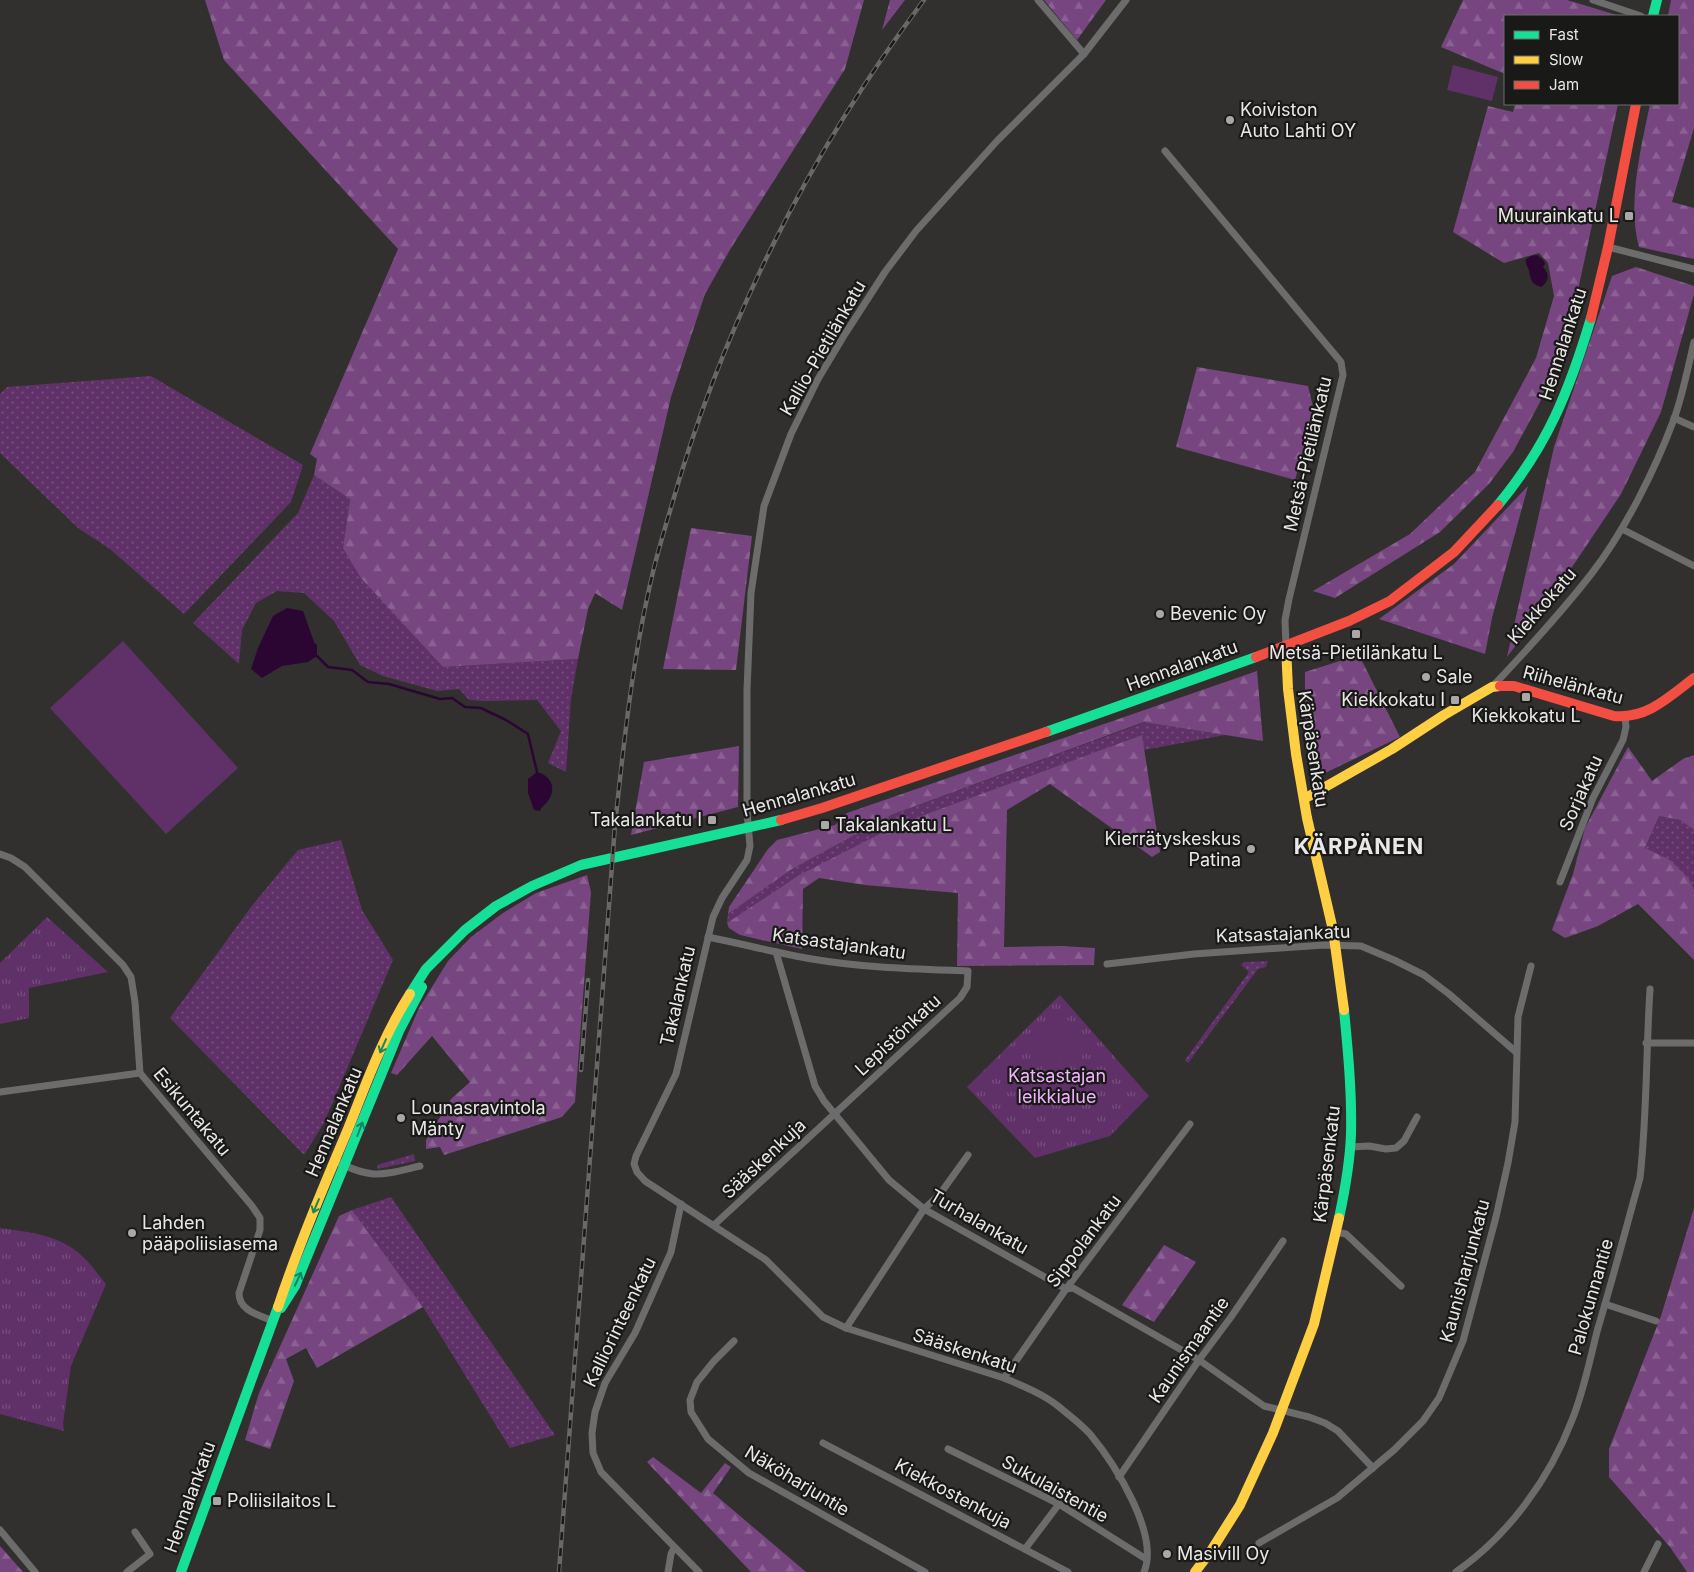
<svg xmlns="http://www.w3.org/2000/svg" width="1694" height="1572" viewBox="0 0 1694 1572" font-family="Inter,sans-serif">
<style>
.grass{fill:url(#grass-dots)}
.forest{fill:url(#forest-firs)}
.park{fill:url(#park-tufts)}
.pitch{fill:#603168}
.water{fill:#2c0633}
.lines{fill:none;stroke-linecap:round;stroke-linejoin:round}
.stream{stroke:#2c0633;stroke-width:2.5}
.street{stroke:#6c6c6c;stroke-width:7}
.fast{stroke:#16e098;stroke-width:10}
.slow{stroke:#ffcf43;stroke-width:10}
.jam{stroke:#f24e42;stroke-width:10}
.rail-casing{stroke:#686867;stroke-width:4.5}
.rail{stroke:#191917;stroke-width:2.5;stroke-dasharray:8;stroke-linecap:butt}
.oneway{stroke:#17865e}
.poi-dot{fill:#a9a8a6;stroke:#191917;stroke-width:2}
.labels{text-anchor:middle;stroke-width:4.5;stroke-linejoin:round;paint-order:stroke}
.poi-label{font-size:18px;fill:#e9e8e6;stroke:#191917;text-anchor:start}
.street-label{font-size:18px;fill:#e9e8e6;stroke:#191917}
.park-label{font-size:18px;fill:#f2b4fe;stroke:#191917}
.district-label{font-size:22px;font-weight:bold;letter-spacing:1px;fill:#e9e8e6;stroke:#191917}
</style>
<defs>
<pattern id="grass-dots" width="8" height="8" patternUnits="userSpaceOnUse" patternTransform="scale(1.25)"><rect width="8" height="8" fill="#603168"/><path d="M2 2h.1M6 6h.1" fill="none" stroke="#774f7e" stroke-width="1.8" stroke-linecap="round"/></pattern>
<pattern id="forest-firs" width="22" height="20" patternUnits="userSpaceOnUse" patternTransform="scale(1.25)"><rect width="22" height="20" fill="#774680"/><path d="M5 1l3.5 6h-7zM16 11l3.5 6h-7z" fill="#8a6192"/></pattern>
<pattern id="park-tufts" width="24" height="20" patternUnits="userSpaceOnUse" patternTransform="scale(1.25)"><rect width="24" height="20" fill="#603168"/><path d="M3 7l-1-3M5 7V3M7 7l1-3M15 17l-1-3M17 17v-4M19 17l1-3" fill="none" stroke="#774f7e"/></pattern>
</defs>
<rect width="100%" height="100%" fill="#31302e"/>
<g class="grass">
<path d="M151 376 303 465 291 502 184 614 110 549 78 528 0 453V394L7 387Z"/>
<path d="M314 475 350 499 343 548 443 667 578 659 571 699 566 772 548 763 561 731 537 700 485 701 469 700 459 689 437 691 383 676 360 665 334 621 304 593 277 591 256 603 242 630 239 664 193 623 298 513Z"/>
<path d="M1146 722 1225 735 1144 750 1142 735 899 824 799 875 727 923 728 914 793 868 891 815Z"/>
<path d="M1659 816 1680 820 1694 830V891L1689 879 1645 848Z"/>
<path d="M341 840 362 910 393 960 324 1123 304 1155 170 1018 254 903 298 850Z"/>
<path d="M1268 961 1266 967 1258 969 1188 1063 1185 1060 1249 972 1241 965 1244 962Z"/>
<path d="M414 1154 415 1161 378 1169 377 1165Z"/>
<path d="M391 1197 555 1435 510 1448 423 1307 352 1210Z"/>
</g>
<g class="forest">
<path d="M205 0H864L845 69 731 248 705 294 671 397 622 610 595 593 588 609 578 659 443 667 361 578 343 548 350 499 314 475 317 459 310 454 398 249 224 60Z"/>
<path d="M890 0H905L882 30Z"/>
<path d="M1044 0H1106L1077 40Z"/>
<path d="M1463 0H1567L1620 16H1505V74L1441 47Z"/>
<path d="M1671 0H1694V128L1672 202 1694 208V259L1639 247C1627 203 1641 148 1650 104H1678V16H1668Z"/>
<path d="M1515 104H1618L1572 318 1540 402 1513 452 1489 484 1440 532 1335 598 1313 591 1410 534 1475 472 1536 358 1554 296 1548 263 1539 253 1504 263 1453 232 1488 106 1513 112Z"/>
<path d="M1636 267 1694 286V294L1661 412 1621 494 1548 603 1507 657 1554 447 1612 276Z"/>
<path d="M1197 367 1308 386 1314 411 1295 480 1176 447Z"/>
<path d="M1528 486 1492 618 1485 654 1379 619 1454 564Z"/>
<path d="M691 528 752 536 736 670 663 669Z"/>
<path d="M1359 655 1400 737 1323 774 1305 746V672Z"/>
<path d="M1257 671 1263 741 1144 722 891 815 792 869 728 914 729 907 768 849 777 840 835 825 847 813Z"/>
<path d="M1142 735 1160 852 1152 857 1050 784 1007 810 1004 947 1061 946 1095 948 1094 965 957 966 958 893 865 885 819 878 803 889 802 949 740 935 729 928 727 923 799 875 899 824Z"/>
<path d="M739 746 738 807 631 835 644 762Z"/>
<path d="M1628 747 1652 781 1683 759 1694 755V830L1680 820 1659 816 1645 848 1670 860 1689 879 1694 890V960L1638 904 1598 926 1565 938 1552 930 1573 874 1585 828Z"/>
<path d="M587 875 591 892 575 1102 562 1117 444 1155 440 1147 426 1149V1140L451 1099 470 1082 432 1036 397 1075 391 1073 419 1008 448 961 471 937 503 913 536 893Z"/>
<path d="M1694 1208V1572H1687L1670 1547 1609 1477V1449L1661 1316Z"/>
<path d="M352 1210 423 1307 317 1368 306 1348 286 1359 294 1381 270 1449 245 1440 259 1393 339 1216Z"/>
<path d="M1164 1245 1196 1262 1154 1322 1122 1305Z"/>
<path d="M653 1457 701 1493 725 1463 731 1467 713 1493 806 1572H751L647 1462Z"/>
<path d="M0 1546 23 1572H0Z"/>
</g>
<g class="park">
<path d="M47 917 108 972 29 988V1018L0 1024V963Z"/>
<path d="M1060 995 1149 1096 1110 1136 1035 1158 967 1087Z"/>
<path d="M0 1228C29 1232 61 1235 83 1257 92 1265 98 1275 106 1284L71 1366 63 1424 64 1431 0 1414Z"/>
</g>
<g class="pitch">
<path d="M1453 65 1498 77 1492 101 1447 90Z"/>
<path d="M123 641 238 768 166 834 50 708Z"/>
<path d="M1060 1010 1083 1039 1045 1070 1021 1041Z"/>
<path d="M1018 1054 1033 1072 1020 1084 1004 1066Z"/>
</g>
<g class="water">
<path d="M1537 255 1544 261 1545 264 1543 267C1550 274 1549 282 1541 287 1531 284 1531 280 1529 271 1528 266 1525 265 1526 259L1531 256Z"/>
<path d="M287 608 303 611 314 642 317 645V656L308 662 282 666 262 678 251 669 258 648 273 616Z"/>
<path d="M537 772C556 777 557 796 542 807L540 811 534 810 528 793V779Z"/>
</g>
<g class="lines">
<path class="stream" d="M317 656 328 667 352 670 368 682 389 684 440 699 452 698 465 707 481 708 506 720 528 734 537 772"/>
<g class="street">
<path d="M1038 0 1084 54"/>
<path d="M1126 0 1084 54 997 141 916 231 885 272 845 334 818 379 791 434 764 506 751 593 747 690V812L750 846 747 860 722 898 713 917 676 1074 636 1156 634 1164 637 1172 645 1181 766 1260 823 1317 846 1328 1004 1378C1023 1386 1043 1394 1058 1406 1069 1415 1081 1424 1090 1434 1114 1463 1160 1534 1144 1572"/>
<path d="M1593 0 1641 16"/>
<path d="M1165 151 1341 362 1343 375 1289 599 1285 620 1286 646"/>
<path d="M1608 247 1694 269"/>
<path d="M1674 418 1694 427"/>
<path d="M1622 529 1694 566"/>
<path d="M1492 687C1526 651 1561 613 1592 573 1625 530 1655 470 1674 419 1683 394 1688 367 1694 342"/>
<path d="M0 854 11 858 25 867 123 965 131 977 135 1002 140 1073 252 1206 260 1218V1230L239 1293C239 1311 259 1315 273 1321"/>
<path d="M1560 882 1593 798 1623 740 1626 727 1625 717"/>
<path d="M708 937C743 944 777 953 812 959 864 968 916 969 968 971L967 987 960 998 714 1225"/>
<path d="M776 952 815 1086 824 1101 889 1180 924 1209 1066 1289 1073 1288 1199 1360 1264 1406 1309 1417 1325 1423 1338 1431 1373 1468"/>
<path d="M1107 964 1194 954 1324 945 1361 946 1394 960 1424 975 1449 994 1516 1052"/>
<path d="M1646 1043H1694"/>
<path d="M0 1092 140 1073"/>
<path d="M1350 1147 1369 1146 1386 1149 1396 1148 1404 1141 1417 1117"/>
<path d="M335 1161C373 1180 381 1175 420 1166"/>
<path d="M681 1204 671 1252 635 1333 605 1383 595 1412 592 1433 593 1453 601 1472 699 1572"/>
<path d="M1336 1232 1346 1234 1401 1286"/>
<path d="M1605 1304 1656 1321"/>
<path d="M846 1328 924 1209 940 1194 968 1155"/>
<path d="M734 1341 714 1361 697 1382 690 1400 691 1412 708 1439 749 1473 925 1572"/>
<path d="M1004 1378 1066 1289 1190 1124"/>
<path d="M823 1443 1068 1572"/>
<path d="M948 1449 1059 1504 1146 1559"/>
<path d="M1119 1477 1199 1360 1231 1317 1283 1241"/>
<path d="M0 1530 35 1572"/>
<path d="M1259 1543 1337 1498 1394 1450 1423 1421 1439 1398 1463 1341 1496 1217 1508 1163 1515 1122 1518 1017 1531 966"/>
<path d="M1025 1549 1059 1504"/>
<path d="M127 1572 150 1554 135 1532"/>
<path d="M668 1572 671 1554 674 1548"/>
<path d="M1456 1572C1508 1536 1550 1478 1572 1420 1584 1391 1590 1358 1598 1328 1613 1278 1626 1228 1640 1178 1647 1116 1646 1052 1650 989"/>
<path d="M1644 1572 1658 1544"/>
</g>
<g class="fast">
<path d="M1653 16 1657 0"/>
<path d="M1498 505C1547 446 1569 392 1591 318"/>
<path d="M1046 732 1256 657"/>
<path d="M410 994 426 969 465 930 496 906 532 886 581 865 781 820"/>
<path d="M1339 1218C1345 1190 1350 1162 1351 1134 1352 1093 1348 1051 1344 1010"/>
<path d="M281 1308 295 1286 399 1031 422 987"/>
<path d="M181 1572 278 1307"/>
</g>
<g class="slow">
<path d="M1286 646 1288 689 1296 754 1307 818 1333 930 1344 1010"/>
<path d="M1304 799 1392 749 1444 715 1492 687 1500 686"/>
<path d="M278 1307C298 1247 323 1188 348 1129 366 1084 383 1036 410 994"/>
<path d="M1195 1572 1211 1551 1240 1505 1273 1433 1314 1324 1339 1218"/>
</g>
<g class="jam">
<path d="M1591 318 1608 247 1636 104"/>
<path d="M1256 657 1349 621 1390 601 1454 552 1498 505"/>
<path d="M1500 686H1514L1614 716C1647 719 1669 697 1694 678"/>
<path d="M781 820 822 808 1046 732"/>
</g>
<g class="rail-casing">
<g id="rail">
<path d="M581 1070 588 980"/>
<path d="M559 1572 615 825C624 740 633 655 653 572 658 551 664 531 670 511 722 327 809 153 924 0"/>
</g>
</g>
<use href="#rail" class="rail"/>
</g>
<defs><path id="oneway-shaft" d="M-6 0H5M1.5-3L5.5 0L1.5 3" fill="none" stroke-width="1.6" stroke-linecap="round" stroke-linejoin="round" transform="scale(1.25)"/></defs>
<g class="oneway">
<use href="#oneway-shaft" transform="translate(383 1046) rotate(114)"/>
<use href="#oneway-shaft" transform="translate(360 1129) rotate(-69)"/>
<use href="#oneway-shaft" transform="translate(316 1206) rotate(113)"/>
<use href="#oneway-shaft" transform="translate(298 1279) rotate(-65)"/>
</g>
<g class="poi-dot">
<circle cx="1230" cy="120" r="5"/>
<rect x="1624" y="211" width="10" height="10" rx="2.5"/>
<circle cx="1160" cy="614" r="5"/>
<rect x="1351" y="629" width="10" height="10" rx="2.5"/>
<circle cx="1426" cy="677" r="5"/>
<rect x="1521" y="692" width="10" height="10" rx="2.5"/>
<rect x="1450" y="695" width="10" height="10" rx="2.5"/>
<rect x="707" y="815" width="10" height="10" rx="2.5"/>
<rect x="820" y="820" width="10" height="10" rx="2.5"/>
<circle cx="1251" cy="849" r="5"/>
<circle cx="401" cy="1118" r="5"/>
<circle cx="132" cy="1233" r="5"/>
<rect x="212" y="1496" width="10" height="10" rx="2.5"/>
<circle cx="1167" cy="1554" r="5"/>
</g>
<g class="labels">
<g class="poi-label">
<text x="1240" y="116">Koiviston<tspan x="1240" dy="21">Auto Lahti OY</tspan></text>
<text x="1619" y="222" text-anchor="end">Muurainkatu L</text>
<text x="1170" y="620">Bevenic Oy</text>
<text x="1356" y="659" text-anchor="middle">Metsä-Pietilänkatu L</text>
<text x="1436" y="683">Sale</text>
<text x="1445" y="706" text-anchor="end">Kiekkokatu I</text>
<text x="1526" y="722" text-anchor="middle">Kiekkokatu L</text>
<text x="702" y="826" text-anchor="end">Takalankatu I</text>
<text x="835" y="831">Takalankatu L</text>
<text x="1241" y="845" text-anchor="end">Kierrätyskeskus<tspan x="1241" dy="21">Patina</tspan></text>
<text x="411" y="1114">Lounasravintola<tspan x="411" dy="21">Mänty</tspan></text>
<text x="142" y="1229">Lahden<tspan x="142" dy="21">pääpoliisiasema</tspan></text>
<text x="227" y="1507">Poliisilaitos L</text>
<text x="1177" y="1560">Masivill Oy</text>
</g>
<g class="street-label">
<text transform="translate(1563 344) rotate(-72)" y="6">Hennalankatu</text>
<text transform="translate(823 348) rotate(-60)" y="6">Kallio-Pietilänkatu</text>
<text transform="translate(1308 454) rotate(-77)" y="6">Metsä-Pietilänkatu</text>
<text transform="translate(1542 606) rotate(-49)" y="6">Kiekkokatu</text>
<text transform="translate(1182 666) rotate(-20)" y="6">Hennalankatu</text>
<text transform="translate(1573 685) rotate(15)" y="6">Riihelänkatu</text>
<text transform="translate(1313 749) rotate(81)" y="6">Kärpäsenkatu</text>
<text transform="translate(1581 793) rotate(-66)" y="6">Sorjakatu</text>
<text transform="translate(799 795) rotate(-16)" y="6">Hennalankatu</text>
<text transform="translate(1283 934) rotate(-2)" y="6">Katsastajankatu</text>
<text transform="translate(839 944) rotate(8)" y="6">Katsastajankatu</text>
<text transform="translate(678 996) rotate(-77)" y="6">Takalankatu</text>
<text transform="translate(898 1035) rotate(-43)" y="6">Lepistönkatu</text>
<text transform="translate(192 1112) rotate(50)" y="6">Esikuntakatu</text>
<text transform="translate(334 1122) rotate(-67)" y="6">Hennalankatu</text>
<text transform="translate(764 1159) rotate(-43)" y="6">Sääskenkuja</text>
<text transform="translate(1327 1164) rotate(-83)" y="6">Kärpäsenkatu</text>
<text transform="translate(979 1222) rotate(30)" y="6">Turhalankatu</text>
<text transform="translate(1084 1241) rotate(-53)" y="6">Sippolankatu</text>
<text transform="translate(1465 1271) rotate(-75)" y="6">Kaunisharjunkatu</text>
<text transform="translate(1591 1297) rotate(-74)" y="6">Palokunnantie</text>
<text transform="translate(620 1322) rotate(-64)" y="6">Kalliorinteenkatu</text>
<text transform="translate(1189 1350) rotate(-55)" y="6">Kaunismaantie</text>
<text transform="translate(965 1351) rotate(18)" y="6">Sääskenkatu</text>
<text transform="translate(797 1481) rotate(31)" y="6">Näköharjuntie</text>
<text transform="translate(1055 1489) rotate(29)" y="6">Sukulaistentie</text>
<text transform="translate(953 1494) rotate(28)" y="6">Kiekkostenkuja</text>
<text transform="translate(190 1497) rotate(-70)" y="6">Hennalankatu</text>
</g>
<g class="park-label">
<text x="1057" y="1082">Katsastajan<tspan x="1057" dy="21">leikkialue</tspan></text>
</g>
<g class="district-label">
<text x="1359" y="854">KÄRPÄNEN</text>
</g>
</g>
<rect x="1504" y="15" width="175" height="90" fill="#191917" stroke="#6c6c6a"/>
<rect x="1514" y="31" width="25" height="8" fill="#16e098" stroke="#6c6c6a"/>
<text x="1549" y="40" font-size="15" fill="#e9e8e6">Fast</text>
<rect x="1514" y="56" width="25" height="8" fill="#ffcf43" stroke="#6c6c6a"/>
<text x="1549" y="65" font-size="15" fill="#e9e8e6">Slow</text>
<rect x="1514" y="81" width="25" height="8" fill="#f24e42" stroke="#6c6c6a"/>
<text x="1549" y="90" font-size="15" fill="#e9e8e6">Jam</text>
</svg>
